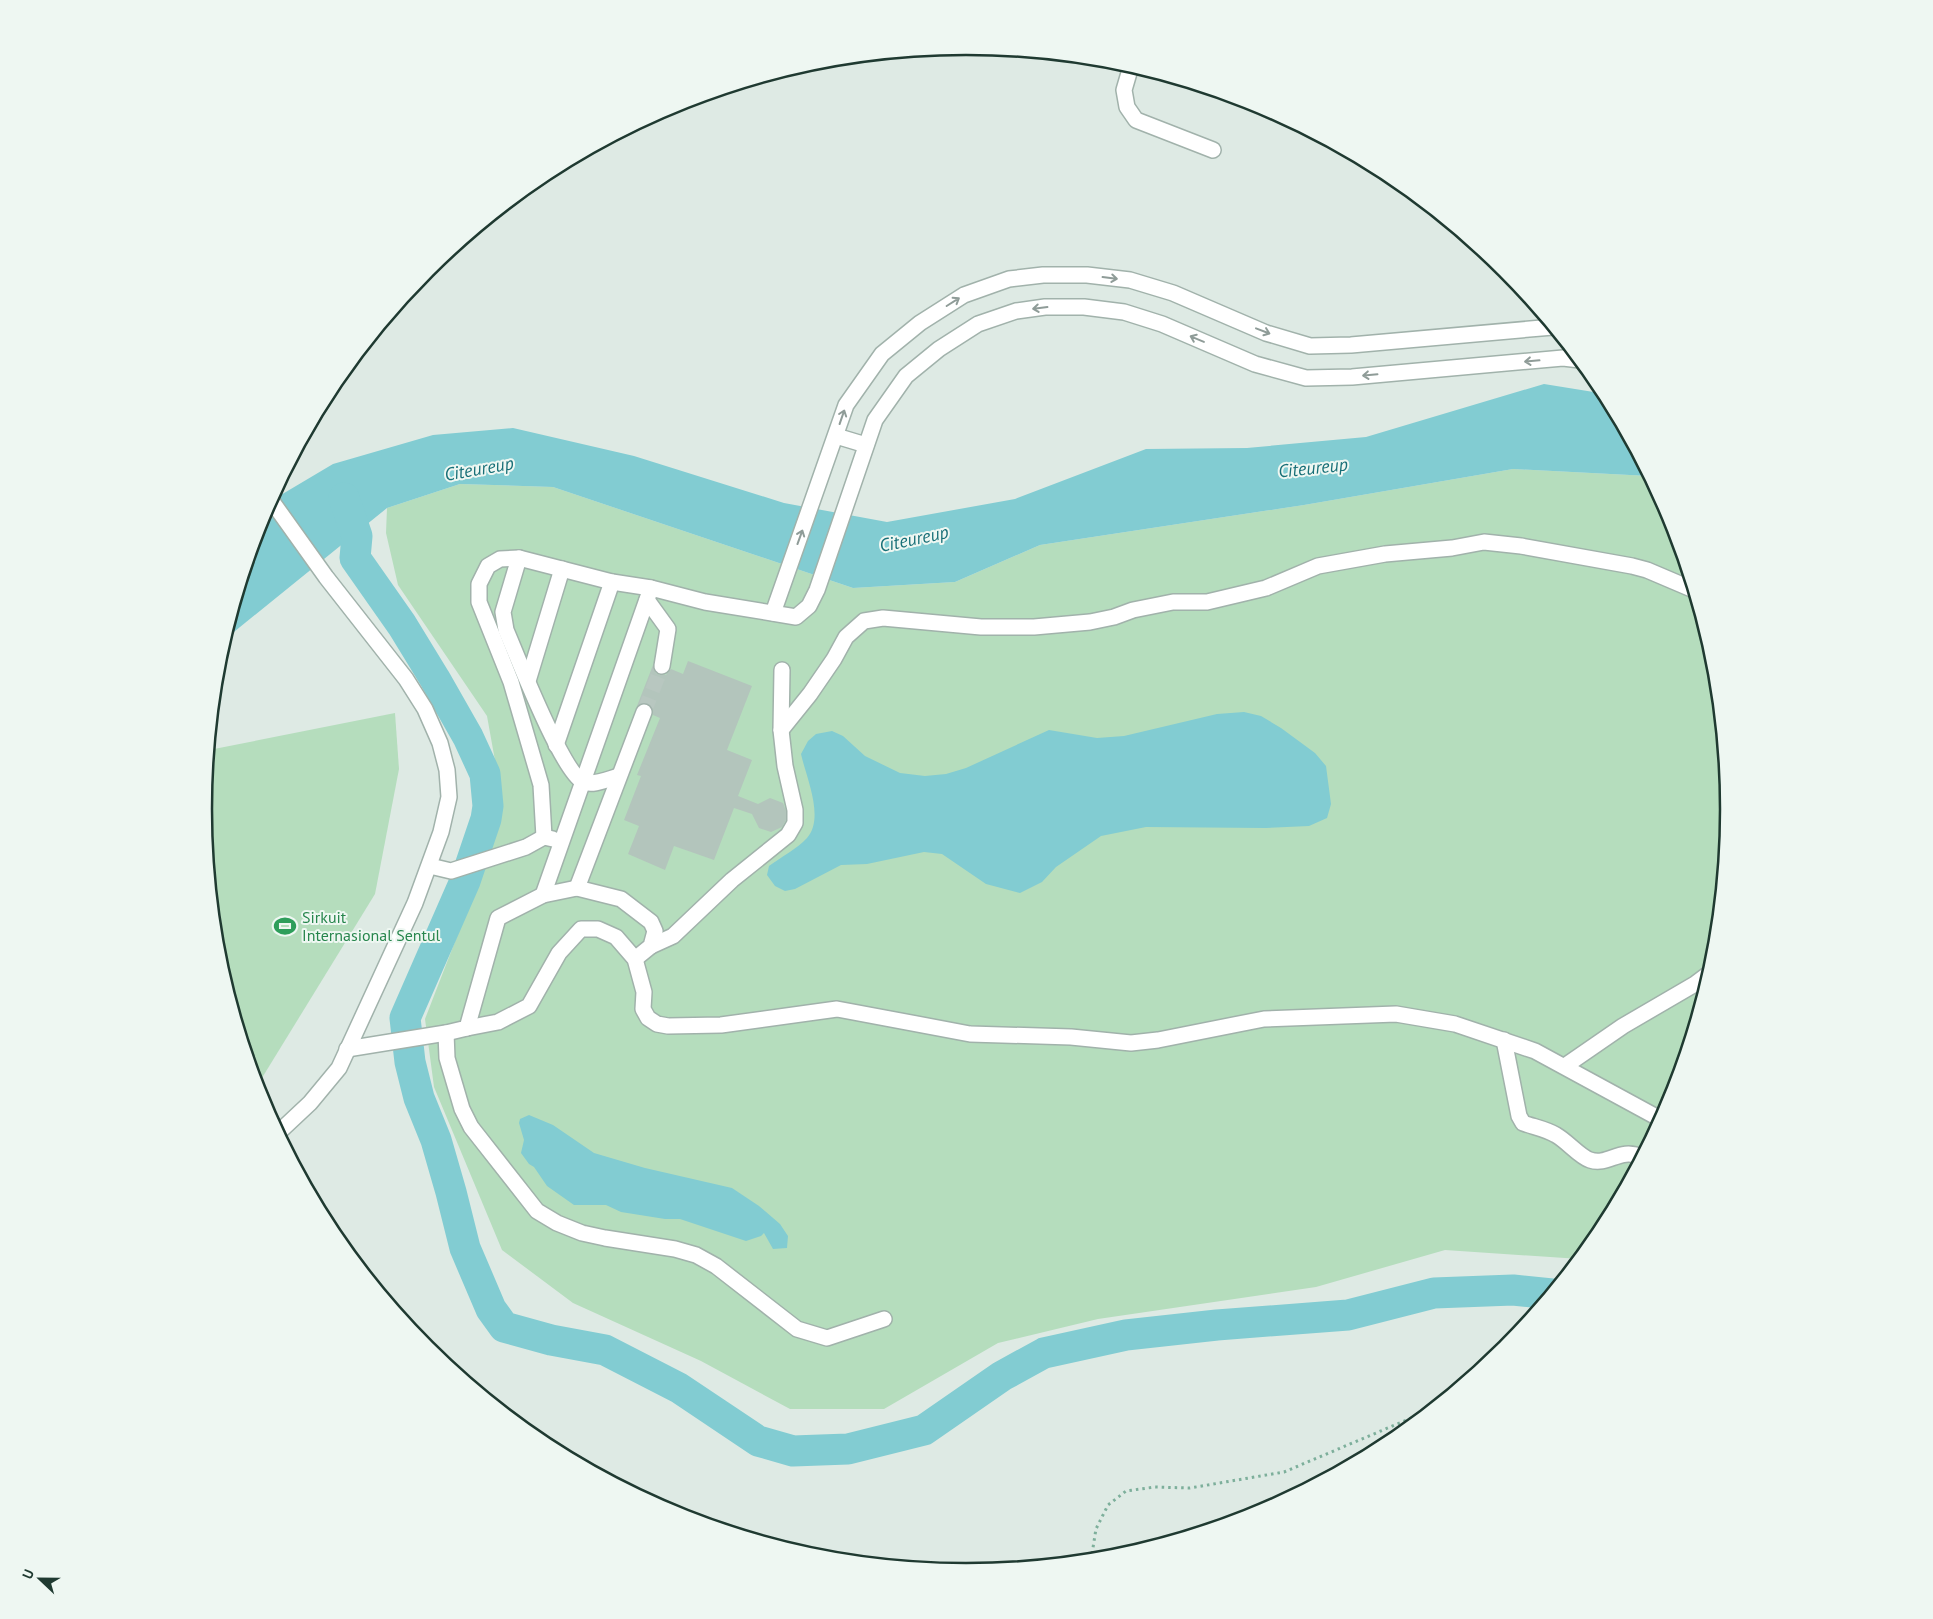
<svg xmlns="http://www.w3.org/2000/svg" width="1933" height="1619" viewBox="0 0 1933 1619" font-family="'PT Sans',sans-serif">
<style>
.green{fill:#b5ddbd}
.water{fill:#82ccd2}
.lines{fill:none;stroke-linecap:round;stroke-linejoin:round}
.river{stroke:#82ccd2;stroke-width:31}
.building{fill:#b3c5bc}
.minor-tunnel{stroke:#b8c7c0;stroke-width:15;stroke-dasharray:15 8;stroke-linecap:butt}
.minor-casing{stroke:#a1b2ab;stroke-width:18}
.path{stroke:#7daf9b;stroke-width:3;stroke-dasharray:2.5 4;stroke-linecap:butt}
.minor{stroke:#fff;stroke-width:15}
.oneway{stroke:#8f9c98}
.labels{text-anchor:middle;stroke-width:4;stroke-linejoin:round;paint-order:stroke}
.leisure-label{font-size:16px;fill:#27864d;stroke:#eef7f2;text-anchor:start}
.water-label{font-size:18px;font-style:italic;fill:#176f77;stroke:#eef7f2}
.rim{fill:none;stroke:#1f3a31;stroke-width:2.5}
</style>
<rect width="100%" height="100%" fill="#deeae4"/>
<g class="green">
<path d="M1513 469 1649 476 1672 518 1715 661 1730 810 1715 959 1672 1102 1601 1234 1580 1259 1445 1250 1316 1287 1098 1319 998 1343 884 1409H790L701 1361 573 1303 502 1250 434 1087 425 1019 492 846 501 794 487 716 398 585 386 533 387 508 460 484 553 487 853 588 955 582 1040 545 1304 505Z"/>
<path d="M395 713 399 769 375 894 257 1086 218 958 203 809 209 750Z"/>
</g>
<g class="water">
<path d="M1544 384 1606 394 1649 476 1513 469 1304 505 1040 545 955 582 853 588 553 487 460 484 387 508 224 640 261 517 269 502 333 464 433 435 513 428 634 456 784 503 887 522 1015 499 1146 449 1247 448 1366 437Z"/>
<path d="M1244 712 1261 716 1281 728 1315 753 1326 766 1331 804 1327 818 1309 826 1266 828 1146 827 1101 836 1056 867 1042 882 1020 893 986 884 942 854 924 852 867 864 841 865 795 889 785 891 775 886 767 875 769 866C781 857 797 849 807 838 825 818 806 777 801 754L808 741 816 734 832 731 843 736 865 756 900 773 925 776 946 774 966 768 1049 730 1097 738 1124 736 1217 714Z"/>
<path d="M529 1115 553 1125 594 1153 645 1168 732 1188 759 1206 780 1224 788 1236 787 1248 773 1249 764 1233 761 1236 746 1241 680 1219H665L621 1212 606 1205H574L547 1186 534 1167 529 1164 521 1153 524 1140 519 1123 520 1119Z"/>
</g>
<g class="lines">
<path class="river" d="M344 498 357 536 355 558 402 625 435 679 468 737 485 774 488 806 486 819 465 881 405 1018 410 1062 419 1098 436 1140 451 1192 465 1248 491 1309 504 1327 551 1340 605 1350 679 1388 758 1441 793 1451 848 1449 924 1430 1002 1376 1044 1353 1126 1335 1217 1325 1348 1315 1434 1293 1513 1290 1552 1294"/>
</g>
<path class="building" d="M688 661 752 686 727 750 752 760 738 796 758 804 770 798 783 803 786 811V820L782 827 771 832 759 828 752 814 734 808 714 860 674 846 665 870 628 854 639 826 624 820 641 776 637 775 660 718 653 715V710L648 703H642L637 706 653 665 656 673 660 675H666L671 669 683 674Z"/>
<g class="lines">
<path class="minor-tunnel" d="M644 712 662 666"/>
<g class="minor-casing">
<g id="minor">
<path d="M1131 66 1124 90 1127 107 1136 120 1213 150"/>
<path d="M836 436 866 445"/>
<path d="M271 500 326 577 406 679 425 709 440 743 447 770 449 797 441 832 415 903 339 1068 310 1103 278 1133"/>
<path d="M519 558 503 612 506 630C518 658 561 769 582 781 592 787 608 779 619 776"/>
<path d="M647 600 668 629 662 666"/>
<path d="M773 613 846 405 882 354 920 323 964 295 1009 279 1043 275H1087L1130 280 1173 293 1266 333 1310 346 1351 345 1553 327"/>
<path d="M528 681 562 569"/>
<path d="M781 730 810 694 834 659 846 637 864 621 883 618 981 627H1034L1090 622 1114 617 1133 610 1173 602H1207L1266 588 1318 566 1385 554 1452 548 1484 542 1521 546 1632 566 1647 570 1694 590"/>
<path d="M556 745 612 582"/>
<path d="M544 837 541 785 511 682 479 602V584L488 566 500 559 519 558 612 582 651 588 705 602 796 617 809 606 817 590 875 420 906 376 939 349 978 324 1016 311 1045 307H1084L1124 312 1162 324 1255 364 1306 378 1352 377 1563 358 1580 360"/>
<path d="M430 866 451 871 526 847 544 837 553 839"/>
<path d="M577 888 644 712"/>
<path d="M543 895 651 588"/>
<path d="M651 946 673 936 732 880 788 835 795 823V810L785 766 781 730 782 670"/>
<path d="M467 1028 498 1022 529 1006 559 953 581 929H598L616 937 635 959 644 992 643 1009 648 1018 657 1024 668 1026 721 1025 837 1009 970 1034 1071 1037 1131 1043 1158 1040 1264 1019 1396 1014 1455 1024 1535 1051 1662 1120"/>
<path d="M446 1033 447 1058 462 1109 471 1127 537 1211 557 1223 582 1233 605 1238 675 1249 696 1255 716 1266 797 1329 827 1338 884 1319"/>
<path d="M1504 1040 1519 1116 1523 1123C1534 1127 1546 1129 1556 1135 1567 1141 1580 1157 1590 1160 1609 1166 1619 1147 1642 1157"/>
<path d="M347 1049 446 1033 467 1028 498 918 543 895 577 888 621 899 651 922 655 931 651 946 635 959"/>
<path d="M1565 1066 1623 1026 1695 984 1711 972"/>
</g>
</g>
<path class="path" d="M1091 1560 1096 1529 1108 1505 1126 1491 1155 1487 1190 1488 1284 1472 1435 1408"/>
<use href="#minor" class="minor"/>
</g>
<defs><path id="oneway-shaft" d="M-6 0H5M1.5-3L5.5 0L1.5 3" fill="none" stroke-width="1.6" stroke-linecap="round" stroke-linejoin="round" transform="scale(1.25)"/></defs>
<g class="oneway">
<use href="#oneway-shaft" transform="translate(1110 278) rotate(7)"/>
<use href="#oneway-shaft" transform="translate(953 302) rotate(-32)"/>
<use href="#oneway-shaft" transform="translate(1040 308) rotate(173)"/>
<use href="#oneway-shaft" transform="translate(1263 331) rotate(21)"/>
<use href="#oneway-shaft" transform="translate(1197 339) rotate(-157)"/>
<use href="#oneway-shaft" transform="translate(1532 361) rotate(175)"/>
<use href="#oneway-shaft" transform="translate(1370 375) rotate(175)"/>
<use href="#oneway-shaft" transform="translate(842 417) rotate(-71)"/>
<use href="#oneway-shaft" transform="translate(800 537) rotate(-70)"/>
</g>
<defs>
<g id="stadium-bare" transform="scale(1.725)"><path d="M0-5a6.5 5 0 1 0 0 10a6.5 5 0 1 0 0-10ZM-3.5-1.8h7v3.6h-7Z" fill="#2e9e5b" stroke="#eef7f2" stroke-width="2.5" paint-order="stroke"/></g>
</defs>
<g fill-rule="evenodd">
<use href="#stadium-bare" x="285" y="926"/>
</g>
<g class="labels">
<g class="leisure-label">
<text x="302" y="923">Sirkuit<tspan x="302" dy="18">Internasional Sentul</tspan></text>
</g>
<g class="water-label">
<text transform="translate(1313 468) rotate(-6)" y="6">Citeureup</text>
<text transform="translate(479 469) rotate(-10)" y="6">Citeureup</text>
<text transform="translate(914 539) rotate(-12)" y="6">Citeureup</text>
</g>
</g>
<path d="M0 0H1933V1619H0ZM212 809a754 754 0 1 1 1508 0a754 754 0 1 1-1508 0Z" fill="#eef7f2" fill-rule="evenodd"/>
<path class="rim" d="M212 809a754 754 0 1 1 1508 0a754 754 0 1 1-1508 0Z"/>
<g transform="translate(40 1579) rotate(292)" stroke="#eef7f2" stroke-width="4" paint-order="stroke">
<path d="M0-4L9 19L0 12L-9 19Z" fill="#1f3a31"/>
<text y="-8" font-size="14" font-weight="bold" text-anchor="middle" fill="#1f3a31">U</text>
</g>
</svg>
